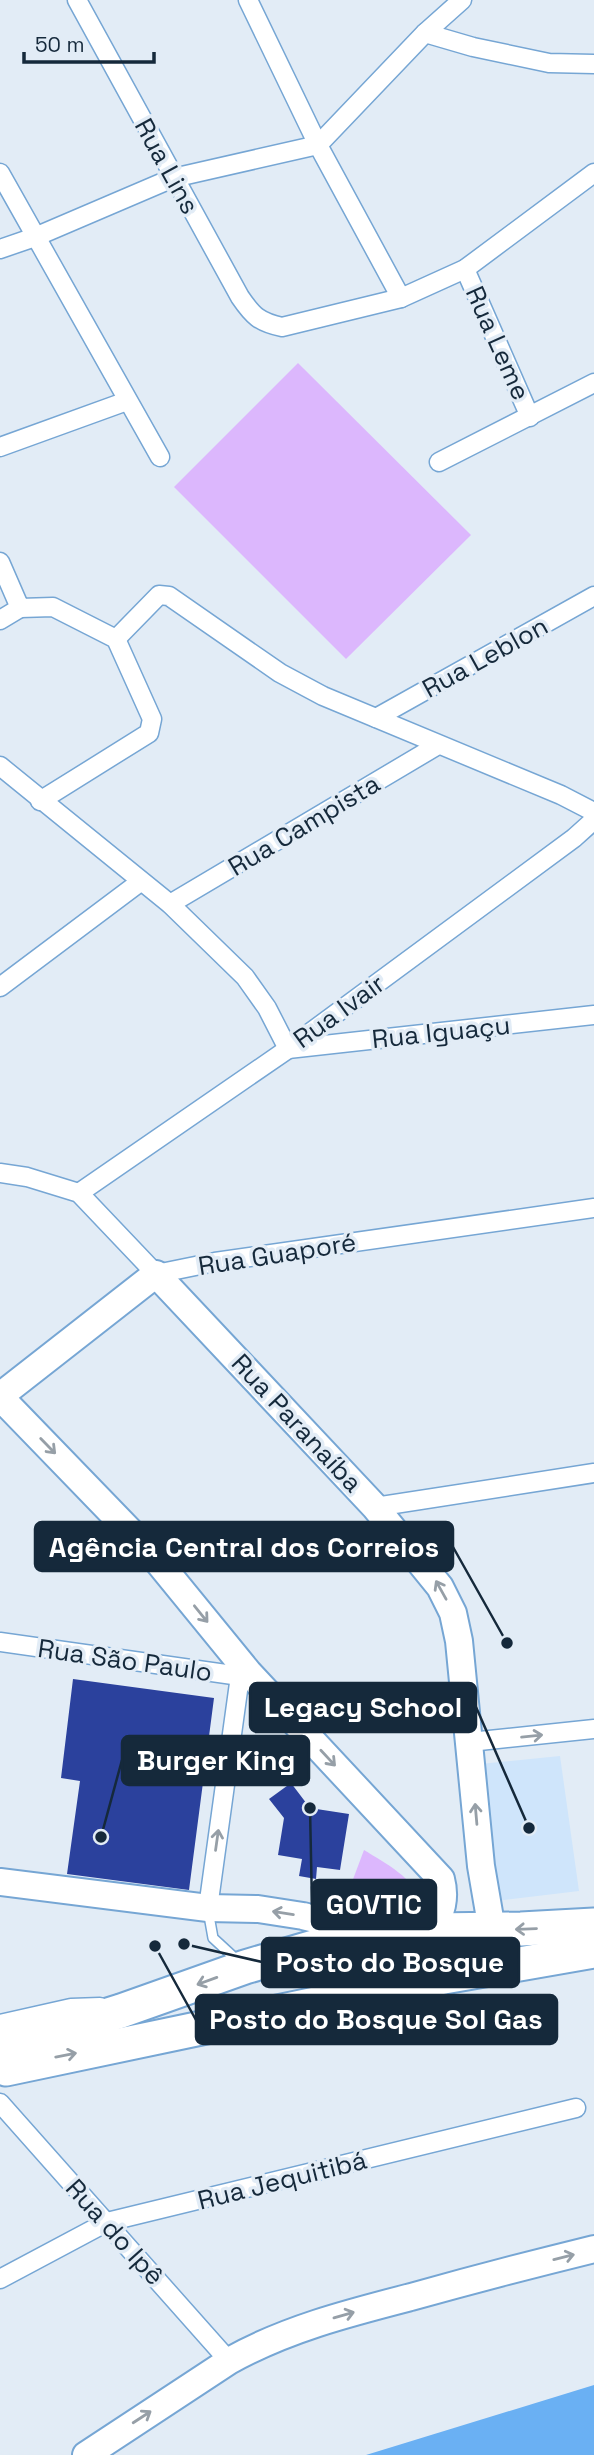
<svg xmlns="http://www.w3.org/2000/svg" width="594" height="2455" viewBox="0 0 594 2455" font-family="'Space Grotesk',sans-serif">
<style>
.built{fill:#cfe5fb}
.green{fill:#dcb7fd}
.water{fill:#6ab0f3}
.building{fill:#2b419d}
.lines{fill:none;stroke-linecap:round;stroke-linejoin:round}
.lane-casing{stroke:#76a6d4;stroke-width:12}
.street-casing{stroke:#76a6d4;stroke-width:21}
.secondary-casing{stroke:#76a6d4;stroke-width:30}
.highway-casing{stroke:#76a6d4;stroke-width:37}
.lane{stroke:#fff;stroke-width:9}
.street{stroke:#fff;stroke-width:18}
.secondary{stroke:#fff;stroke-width:26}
.highway{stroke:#fff;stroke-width:33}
.oneway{stroke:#969fa7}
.labels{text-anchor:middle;stroke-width:7;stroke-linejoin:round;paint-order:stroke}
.street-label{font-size:26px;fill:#15293b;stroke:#e2ecf6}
.leader{fill:none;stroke:#15293b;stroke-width:2.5}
.callout-dot{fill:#15293b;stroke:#e2ecf6;stroke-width:2.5}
.callout{fill:#15293b;stroke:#15293b;stroke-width:2.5}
.callout-label{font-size:28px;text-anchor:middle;font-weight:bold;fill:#fff}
</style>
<rect width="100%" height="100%" fill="#e2ecf6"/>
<path class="built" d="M560 1756 579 1891 495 1901 480 1764Z"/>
<g class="green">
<path d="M298 363 471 535 346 659 174 487Z"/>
<path d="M364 1850C386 1864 414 1877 422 1904L359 1901 352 1882Z"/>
</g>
<path class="water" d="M594 2385V2455H366Z"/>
<g class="building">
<path d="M73 1679 214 1698 189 1890 67 1874 80 1781 61 1778Z"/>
<path d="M291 1783 310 1808 349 1814 340 1870 317 1867 316 1879 299 1876 302 1859 278 1855 284 1818 269 1799Z"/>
</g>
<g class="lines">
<g class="lane-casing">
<path id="lane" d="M208 1910 213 1938 238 1961"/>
</g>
<g class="street-casing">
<g id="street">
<path d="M77 0 240 297C253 316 259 322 282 327L401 298 465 269 594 173"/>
<path d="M248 0 318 145 401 298"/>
<path d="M425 33 473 47 549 63 594 64"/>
<path d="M0 173 160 457"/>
<path d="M0 249 35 237 173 178 318 145 425 33 462 0"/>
<path d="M465 269 530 417"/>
<path d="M0 447 127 401"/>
<path d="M439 462 594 383"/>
<path d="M0 562 20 608 53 607 116 639 152 719 149 733 40 801"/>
<path d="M0 620 20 608"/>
<path d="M116 639 159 595 169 596 280 673 323 696 561 795 594 812"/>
<path d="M376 718 594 596"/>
<path d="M0 766 170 904 245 977 267 1008 288 1049 594 1015"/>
<path d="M170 904 438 745"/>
<path d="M0 987 140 882"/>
<path d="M0 1173 27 1177 79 1193 156 1274 215 1262 594 1208"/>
<path d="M79 1193 288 1049 574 838 594 820"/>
<path d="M375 1507 594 1473"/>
<path d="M0 1642 240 1676 248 1672"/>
<path d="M470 1742 594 1729"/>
<path d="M208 1908 240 1676"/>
<path d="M0 2024 71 2008 100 2007"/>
<path d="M0 2103 229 2361"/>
<path d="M0 2279 107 2222 576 2108"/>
</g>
</g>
<g class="secondary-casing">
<g id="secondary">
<path d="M0 1396 156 1274 375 1507 440 1587 453 1613 459 1641 481 1866 492 1930"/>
<path d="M0 1397 150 1552 248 1672 441 1879C446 1898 442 1913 431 1930"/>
<path d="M0 1882 208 1908 258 1909 303 1916 369 1932"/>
<path d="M86 2455 229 2361C286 2329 349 2313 411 2297 472 2280 533 2264 594 2249"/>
</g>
</g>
<g class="highway-casing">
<g id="highway">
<path d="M0 2049 121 2011 245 1967 341 1939 374 1933 431 1930 521 1929 594 1925"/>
<path d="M6 2069 444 1977 594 1951"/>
</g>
</g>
<use href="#lane" class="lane"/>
<use href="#street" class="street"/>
<use href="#secondary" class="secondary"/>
<use href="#highway" class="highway"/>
</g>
<defs><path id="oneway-shaft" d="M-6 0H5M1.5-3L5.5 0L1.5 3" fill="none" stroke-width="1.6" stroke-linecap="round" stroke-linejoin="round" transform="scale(1.75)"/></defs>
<g class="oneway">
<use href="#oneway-shaft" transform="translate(48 1446) rotate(46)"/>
<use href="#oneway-shaft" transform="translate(441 1590) rotate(-119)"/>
<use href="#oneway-shaft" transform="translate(201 1614) rotate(51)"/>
<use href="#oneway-shaft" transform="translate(532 1736) rotate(-6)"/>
<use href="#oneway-shaft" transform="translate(328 1758) rotate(47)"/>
<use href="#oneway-shaft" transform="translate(476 1814) rotate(-95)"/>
<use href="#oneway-shaft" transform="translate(217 1840) rotate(-82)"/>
<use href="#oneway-shaft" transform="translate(283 1913) rotate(-171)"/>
<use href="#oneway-shaft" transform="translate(526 1929) rotate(178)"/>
<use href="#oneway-shaft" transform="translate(207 1981) rotate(160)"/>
<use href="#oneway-shaft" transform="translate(66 2055) rotate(-11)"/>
<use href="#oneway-shaft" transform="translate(564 2257) rotate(-14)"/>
<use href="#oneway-shaft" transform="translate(344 2315) rotate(-16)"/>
<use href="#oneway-shaft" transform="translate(142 2417) rotate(-33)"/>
</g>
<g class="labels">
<g class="street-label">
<text transform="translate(167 166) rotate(61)" y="9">Rua Lins</text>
<text transform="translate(498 343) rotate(66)" y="9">Rua Leme</text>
<text transform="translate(485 657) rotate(-29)" y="9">Rua Leblon</text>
<text transform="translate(304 825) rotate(-31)" y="9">Rua Campista</text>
<text transform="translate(339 1011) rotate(-36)" y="9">Rua Ivair</text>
<text transform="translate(441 1032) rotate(-6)" y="9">Rua Iguaçu</text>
<text transform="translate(277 1254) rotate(-9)" y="9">Rua Guaporé</text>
<text transform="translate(297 1423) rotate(47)" y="9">Rua Paranaíba</text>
<text transform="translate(125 1660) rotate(8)" y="9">Rua São Paulo</text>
<text transform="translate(282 2180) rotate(-14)" y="9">Rua Jequitibá</text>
<text transform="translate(115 2232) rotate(48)" y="9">Rua do Ipê</text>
</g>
</g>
<path class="leader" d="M507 1643L453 1547M529 1828L476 1707M101 1837L122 1760M310 1808L312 1905M184 1944L262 1962M155 1946L196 2020"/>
<g class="callout-dot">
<circle cx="507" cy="1643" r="7"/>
<circle cx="529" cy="1828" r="7"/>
<circle cx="101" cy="1837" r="7"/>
<circle cx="310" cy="1808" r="7"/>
<circle cx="184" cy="1944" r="7"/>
<circle cx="155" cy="1946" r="7"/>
</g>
<g class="callout">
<rect x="35" y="1522" width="418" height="49" rx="7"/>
<rect x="250" y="1683" width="226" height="49" rx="7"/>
<rect x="122" y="1736" width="187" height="49" rx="7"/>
<rect x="312" y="1880" width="124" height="49" rx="7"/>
<rect x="262" y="1938" width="257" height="49" rx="7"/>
<rect x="196" y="1995" width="361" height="49" rx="7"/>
</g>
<g class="callout-label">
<text x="244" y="1557">Agência Central dos Correios</text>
<text x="363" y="1717">Legacy School</text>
<text x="216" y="1770">Burger King</text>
<text x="374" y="1914">GOVTIC</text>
<text x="390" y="1972">Posto do Bosque</text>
<text x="376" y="2029">Posto do Bosque Sol Gas</text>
</g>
<path d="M24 52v10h130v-10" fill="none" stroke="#15293b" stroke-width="3.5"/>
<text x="35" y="52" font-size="21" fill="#15293b" stroke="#e2ecf6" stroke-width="5" paint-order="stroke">50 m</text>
</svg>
